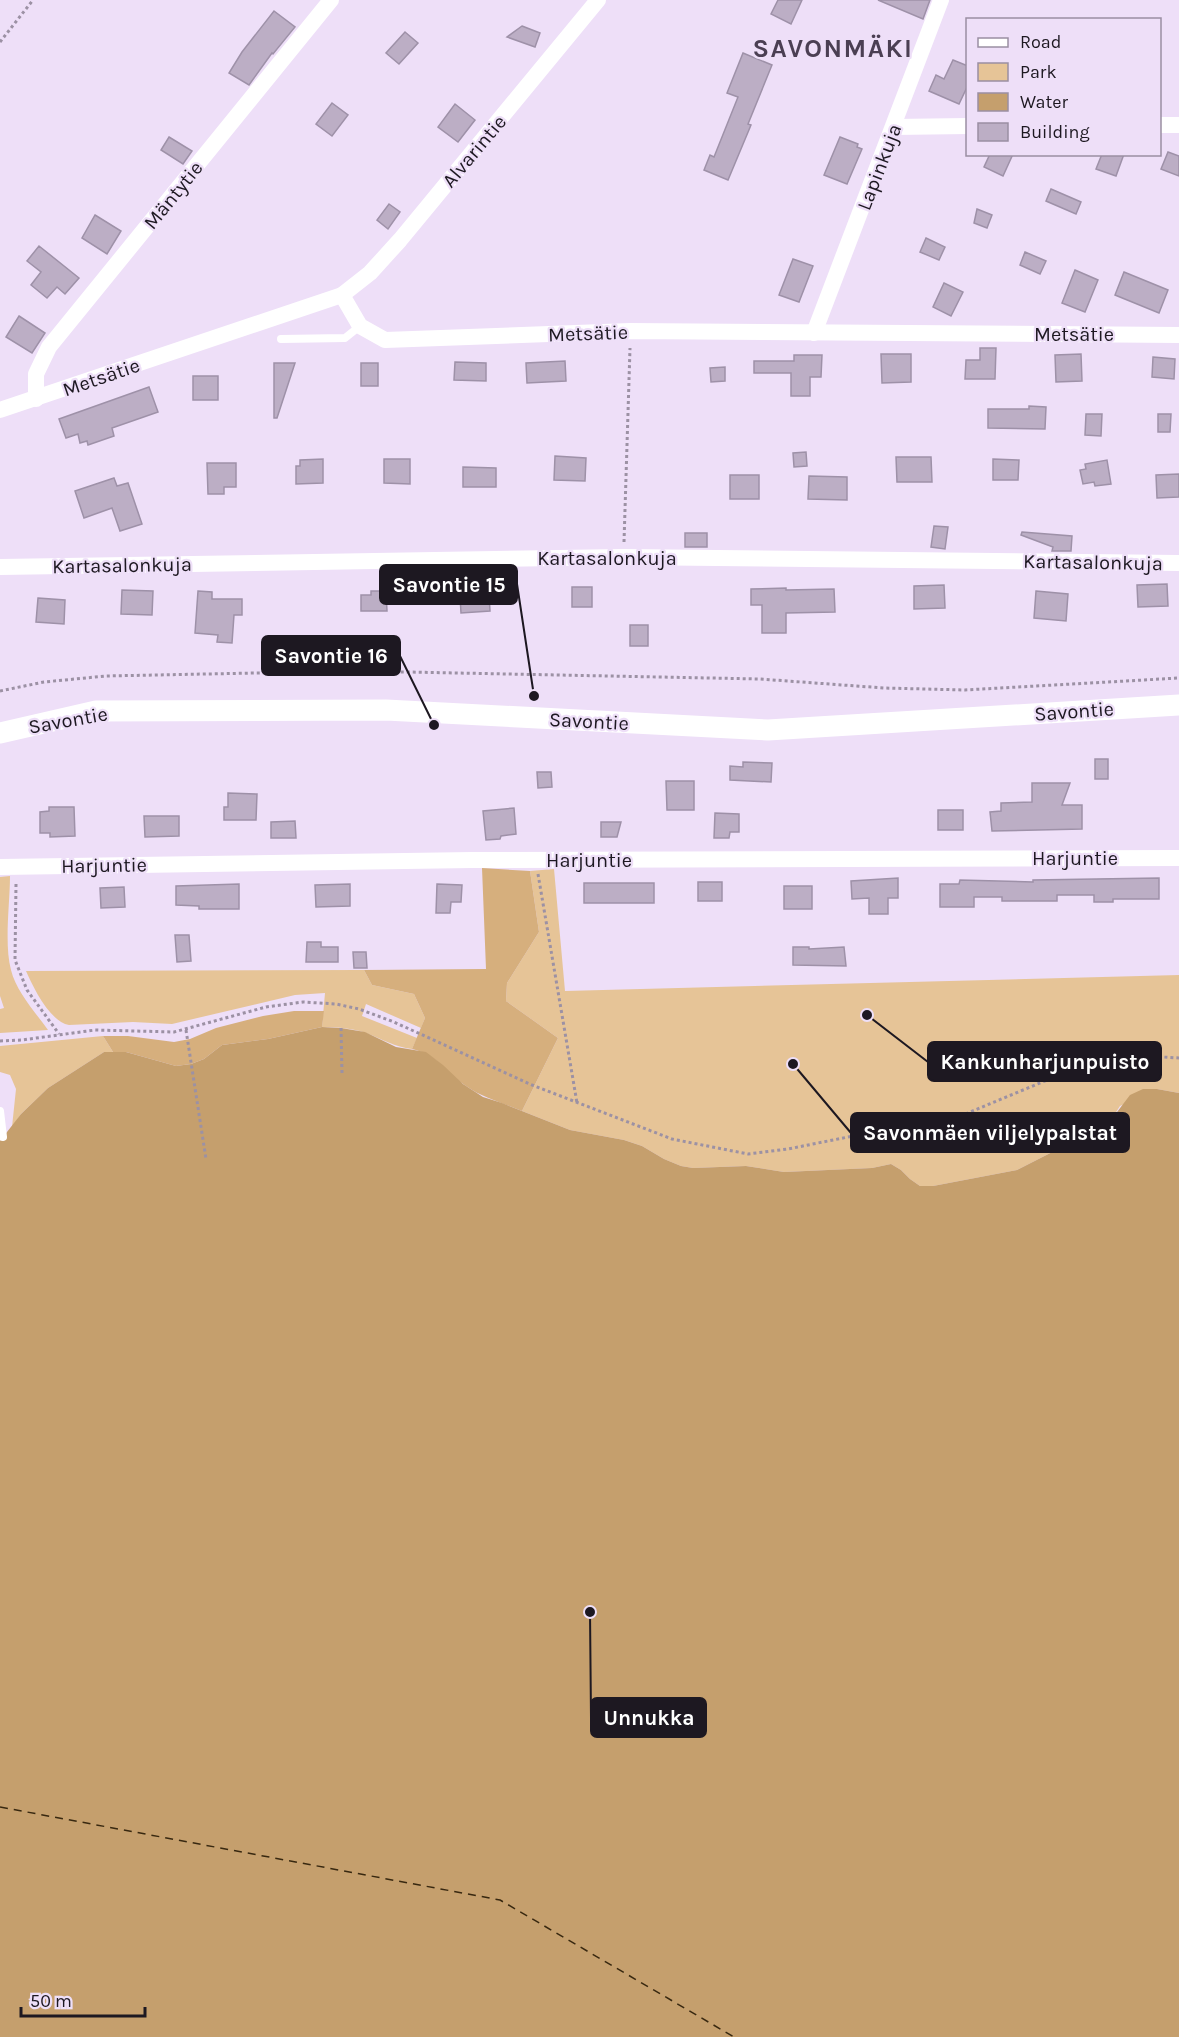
<svg xmlns="http://www.w3.org/2000/svg" width="1179" height="2037" viewBox="0 0 1179 2037" font-family="Karla,sans-serif">
<style>
.green{fill:#e6c497}
.forest{fill:#d6af7d}
.water{fill:#c59f6d}
.lines{fill:none;stroke-linecap:round;stroke-linejoin:round}
.ferry{stroke:#382810;stroke-width:1.5;stroke-dasharray:8 6;stroke-linecap:butt}
.building{fill:#bcaec5;stroke:#9e91a8;stroke-width:1.5}
.path{stroke:#9c91a4;stroke-width:3;stroke-dasharray:3 3;stroke-linecap:butt}
.service{stroke:#fff;stroke-width:8}
.minor{stroke:#fff;stroke-width:16}
.tertiary{stroke:#fff;stroke-width:21}
.labels{text-anchor:middle;stroke-width:4.5;stroke-linejoin:round;paint-order:stroke}
.street-label{font-size:20px;fill:#1d1821;stroke:#eedff8}
.district-label{font-size:26px;font-weight:bold;letter-spacing:1.5px;fill:#4b3f53;stroke:#eedff8}
.leader{fill:none;stroke:#1d1821;stroke-width:2}
.callout-dot{fill:#1d1821;stroke:#eedff8;stroke-width:2}
.callout{fill:#1d1821;stroke:#1d1821;stroke-width:2}
.callout-label{font-size:21px;text-anchor:middle;font-weight:bold;fill:#fff}
</style>
<rect width="100%" height="100%" fill="#eedff8"/>
<g class="green">
<path d="M554 869 565 991 1179 975V1093L1157 1089 1120 1106 1111 1120 1096 1134 1068 1144 1017 1170 933 1186H920L910 1179 901 1170 891 1164 872 1168 784 1172 746 1166 693 1168 681 1166 664 1159 642 1146 624 1140 570 1130 522 1111 558 1038 506 1001 507 983 539 932 530 871Z"/>
<path d="M10 876C10 903 4 944 11 970 16 991 35 1012 48 1030L0 1033V1009L4 1008 0 996V877Z"/>
<path d="M364 970 372 985 414 994 425 1018 421 1028 366 1004 362 1016 417 1038 412 1049C395 1047 382 1039 366 1033 352 1028 336 1027 322 1027L325 993 295 995 172 1024 133 1022 69 1025C50 1022 33 987 26 971Z"/>
<path d="M103 1036 113 1052H104L48 1088 21 1114 12 1127 16 1089 10 1075 0 1072V1046Z"/>
</g>
<g class="forest">
<path d="M482 868 530 871 539 932 507 983 506 1001 558 1038 522 1111C503 1103 483 1098 466 1086 445 1072 439 1055 412 1049L425 1018 414 994 372 985 364 970 486 969Z"/>
<path d="M294 1011H324L322 1027 268 1039 222 1045 204 1059 191 1064 176 1066 126 1052H113L103 1036H128L174 1042 190 1039 216 1028 263 1016Z"/>
</g>
<path class="water" d="M322 1027 341 1028 365 1032 396 1047 426 1052 443 1065 463 1084 483 1097 502 1103 570 1130 624 1140 642 1146 664 1159 681 1166 693 1168 746 1166 784 1172 872 1168 891 1164 901 1170 910 1179 920 1186H933L1017 1170 1068 1144 1096 1134 1111 1120 1130 1095 1143 1089H1157L1179 1093V2037H0V1141L21 1114 48 1088 104 1052H126L176 1066 191 1064 204 1059 222 1045 268 1039Z"/>
<g class="lines">
<path class="ferry" d="M0 1807 500 1900 734 2037"/>
</g>
<g class="building">
<path d="M778 0H802L791 24 771 14Z"/>
<path d="M878 0H930L923 19Z"/>
<path d="M274 11 295 27 273 54 272 53 249 85 229 73 242 52Z"/>
<path d="M522 26 540 33 535 47 507 37Z"/>
<path d="M405 32 418 43 399 64 386 53Z"/>
<path d="M743 53 772 65 748 124 751 125 728 180 704 170 710 155 714 157 738 97 727 93Z"/>
<path d="M953 60 968 66V85L959 104 929 91 936 75 944 79Z"/>
<path d="M332 103 348 115 332 136 316 124Z"/>
<path d="M455 104 475 120 458 142 438 127Z"/>
<path d="M169 137 192 151 183 164 161 150Z"/>
<path d="M840 137 858 144 857 147 862 149 847 184 824 175Z"/>
<path d="M1168 152 1179 156V176L1161 169Z"/>
<path d="M990 154H1013L1003 176 984 167Z"/>
<path d="M1102 154H1124L1116 176 1096 169Z"/>
<path d="M1051 189 1081 202 1076 214 1046 201Z"/>
<path d="M389 204 400 212 388 229 377 220Z"/>
<path d="M977 209 992 215 987 228 974 223Z"/>
<path d="M95 215 121 231 107 254 82 238Z"/>
<path d="M926 238 945 247 939 260 920 252Z"/>
<path d="M39 246 79 278 65 294 57 287 47 298 31 285 41 272 27 261Z"/>
<path d="M1025 252 1046 261 1040 274 1020 265Z"/>
<path d="M793 259 813 266 799 302 779 295Z"/>
<path d="M1075 270 1098 280 1085 312 1062 303Z"/>
<path d="M1124 272 1168 290 1159 313 1115 295Z"/>
<path d="M944 283 963 292 951 316 933 307Z"/>
<path d="M19 316 45 333 32 353 6 337Z"/>
<path d="M980 348H996L995 379H965L966 360H980Z"/>
<path d="M881 354H911V382L882 383Z"/>
<path d="M1081 354 1082 381 1056 382 1055 355Z"/>
<path d="M794 355H822L821 377H810V396H791V373H754V361H794Z"/>
<path d="M1153 357 1175 359 1174 379 1152 377Z"/>
<path d="M565 361 566 381 527 383 526 363Z"/>
<path d="M455 362 486 363V381L454 380Z"/>
<path d="M274 363H295L277 418H274Z"/>
<rect x="361" y="363" width="17" height="23"/>
<path d="M725 367V381L711 382 710 368Z"/>
<rect x="193" y="376" width="25" height="24"/>
<path d="M149 387 158 412 112 428 114 436 88 445 87 441 80 443 78 434 66 438 59 419Z"/>
<path d="M1029 406 1046 407 1045 429 988 428V409H1029Z"/>
<path d="M1086 414H1102L1101 436 1085 435Z"/>
<path d="M1158 414H1171L1170 432H1158Z"/>
<path d="M806 452 807 466 794 467 793 453Z"/>
<path d="M555 456 586 458 585 481 554 480Z"/>
<path d="M896 457H931L932 482H897Z"/>
<path d="M323 459V483L296 484V466H300V460Z"/>
<path d="M384 459H410V484L384 483Z"/>
<path d="M993 459 1019 460 1018 480H993Z"/>
<path d="M1107 460 1111 484 1095 486 1094 482 1083 484 1080 470 1086 469 1085 464Z"/>
<path d="M207 463H236V487H224V494H208Z"/>
<path d="M463 467 496 468V487H463Z"/>
<path d="M1179 474V497L1157 498 1156 475Z"/>
<rect x="730" y="475" width="29" height="24"/>
<path d="M809 476 847 477V500L808 499Z"/>
<path d="M114 478 117 486 128 483 142 524 120 531 112 508 84 518 75 491Z"/>
<path d="M934 526 948 527 945 549 931 547Z"/>
<path d="M1022 532 1072 536 1071 551H1052L1053 547 1021 535Z"/>
<rect x="685" y="533" width="22" height="14"/>
<path d="M1167 584 1168 606 1138 607 1137 585Z"/>
<path d="M944 585 945 608 914 609V586Z"/>
<rect x="572" y="587" width="20" height="20"/>
<path d="M786 588V590L834 589 835 612 786 613V633H762V605H751V589Z"/>
<path d="M122 590 153 591 152 615 121 614Z"/>
<path d="M198 591 212 592V599H242V615H234L232 643 217 642 218 635 195 633Z"/>
<path d="M371 591H386L387 611H361V595H371Z"/>
<path d="M1036 591 1068 594 1066 621 1034 618Z"/>
<path d="M489 594 490 611 461 613 460 596Z"/>
<path d="M38 598 65 600 64 624 36 622Z"/>
<rect x="630" y="625" width="18" height="21"/>
<rect x="1095" y="759" width="13" height="20"/>
<path d="M743 762 772 763 771 782 730 780V766L743 767Z"/>
<path d="M537 772H551L552 787 538 788Z"/>
<path d="M666 781H694V810H667Z"/>
<path d="M1032 783H1070L1062 805H1082V829L992 831 990 812 1001 811V803L1032 802Z"/>
<path d="M228 793 257 794 256 820H224V807H228Z"/>
<path d="M49 807H74L75 836 50 837V833H40V812L49 811Z"/>
<path d="M514 808 516 834 501 836 500 839 486 840 483 811Z"/>
<rect x="938" y="810" width="25" height="20"/>
<path d="M715 813 739 814V832H730L729 838H714Z"/>
<path d="M144 816H179V836L145 837Z"/>
<path d="M295 821 296 838H271V822Z"/>
<path d="M601 822H621L617 837H601Z"/>
<path d="M898 878V898H888V914H869V898L852 899 851 881Z"/>
<path d="M1159 878V899H1113V902H1094V895H1057V901H1002V897H974V907H940V884H959L960 880 1033 882V880Z"/>
<rect x="698" y="882" width="24" height="19"/>
<rect x="584" y="883" width="70" height="20"/>
<path d="M239 884V909H199V906L176 905V886Z"/>
<path d="M350 884V906L316 907 315 885Z"/>
<path d="M437 884 462 885 461 902H451L450 913H436Z"/>
<rect x="784" y="886" width="28" height="23"/>
<path d="M124 887 125 907 101 908 100 888Z"/>
<path d="M175 935H189L191 961 177 962Z"/>
<path d="M307 942H321V947H338V962H306Z"/>
<path d="M793 947H809V949L844 947 846 966 793 965Z"/>
<path d="M353 952H366L367 968H354Z"/>
</g>
<g class="lines">
<g class="path">
<path d="M0 42 33 0"/>
<path d="M624 542 630 348"/>
<path d="M0 691 44 682 106 676 356 671 760 679 884 688 965 690 1179 678"/>
<path d="M538 874 577 1103"/>
<path d="M16 884 15 960 27 990 59 1034"/>
<path d="M341 1028 342 1073"/>
<path d="M186 1030 206 1159"/>
<path d="M0 1041 22 1040 95 1030 174 1032 266 1007 303 1002 336 1004 359 1009 394 1022 532 1085 672 1139 748 1154 788 1149 853 1136 918 1126 963 1115 1088 1063 1110 1057 1129 1055 1179 1058"/>
</g>
<g class="service">
<path d="M281 339 345 338 360 326"/>
<path d="M0 1111 3 1137"/>
</g>
<g class="minor">
<path d="M1160 125H1179"/>
<path d="M894 127 968 126"/>
<path d="M342 295 360 326 385 340 630 331 1179 335"/>
<path d="M814 333 941 0"/>
<path d="M36 399V374L49 347 331 0"/>
<path d="M0 410 342 295 370 273 400 240 598 0"/>
<path d="M0 567 624 557 1179 563"/>
<path d="M0 867 472 860 1179 858"/>
</g>
<path class="tertiary" d="M0 733 96 711 386 710 768 730 1179 705"/>
</g>
<g class="labels">
<g class="street-label">
<text transform="translate(474 151) rotate(-50)" y="7">Alvarintie</text>
<text transform="translate(879 167) rotate(-69)" y="7">Lapinkuja</text>
<text transform="translate(173 195) rotate(-51)" y="7">Mäntytie</text>
<text transform="translate(588 333) rotate(-2)" y="7">Metsätie</text>
<text x="1074" y="341">Metsätie</text>
<text transform="translate(101 377) rotate(-19)" y="7">Metsätie</text>
<text x="607" y="565">Kartasalonkuja</text>
<text transform="translate(1093 562) rotate(1)" y="7">Kartasalonkuja</text>
<text transform="translate(122 565) rotate(-1)" y="7">Kartasalonkuja</text>
<text transform="translate(1074 711) rotate(-4)" y="7">Savontie</text>
<text transform="translate(68 720) rotate(-10)" y="7">Savontie</text>
<text transform="translate(589 721) rotate(3)" y="7">Savontie</text>
<text x="1075" y="865">Harjuntie</text>
<text x="589" y="867">Harjuntie</text>
<text transform="translate(104 865) rotate(-1)" y="7">Harjuntie</text>
</g>
<g class="district-label">
<text x="833" y="57">SAVONMÄKI</text>
</g>
</g>
<path class="leader" d="M534 696L517 584M434 725L400 656M867 1015L928 1062M793 1064L851 1133M590 1612L591 1718"/>
<g class="callout-dot">
<circle cx="534" cy="696" r="6"/>
<circle cx="434" cy="725" r="6"/>
<circle cx="867" cy="1015" r="6"/>
<circle cx="793" cy="1064" r="6"/>
<circle cx="590" cy="1612" r="6"/>
</g>
<g class="callout">
<rect x="380" y="565" width="137" height="39" rx="6"/>
<rect x="262" y="636" width="138" height="39" rx="6"/>
<rect x="928" y="1042" width="233" height="39" rx="6"/>
<rect x="851" y="1113" width="278" height="39" rx="6"/>
<rect x="591" y="1698" width="115" height="39" rx="6"/>
</g>
<g class="callout-label">
<text x="449" y="592">Savontie 15</text>
<text x="331" y="663">Savontie 16</text>
<text x="1045" y="1069">Kankunharjunpuisto</text>
<text x="990" y="1140">Savonmäen viljelypalstat</text>
<text x="649" y="1725">Unnukka</text>
</g>
<rect x="966" y="18" width="195" height="138" fill="#eedff8" stroke="#9a8fa2" stroke-width="1.5"/>
<rect x="978" y="38" width="30" height="9" fill="#ffffff" stroke="#9a8fa2" stroke-width="1.5"/>
<text x="1020" y="48" font-size="18" fill="#1d1821">Road</text>
<rect x="978" y="63" width="30" height="18" fill="#e6c497" stroke="#9a8fa2" stroke-width="1.5"/>
<text x="1020" y="78" font-size="18" fill="#1d1821">Park</text>
<rect x="978" y="93" width="30" height="18" fill="#c59f6d" stroke="#9a8fa2" stroke-width="1.5"/>
<text x="1020" y="108" font-size="18" fill="#1d1821">Water</text>
<rect x="978" y="123" width="30" height="18" fill="#bcaec5" stroke="#9a8fa2" stroke-width="1.5"/>
<text x="1020" y="138" font-size="18" fill="#1d1821">Building</text>
<path d="M21 2007v9h124v-9" fill="none" stroke="#1d1821" stroke-width="3"/>
<text x="30" y="2007" font-size="18" fill="#1d1821" stroke="#eedff8" stroke-width="4.5" paint-order="stroke">50 m</text>
</svg>
